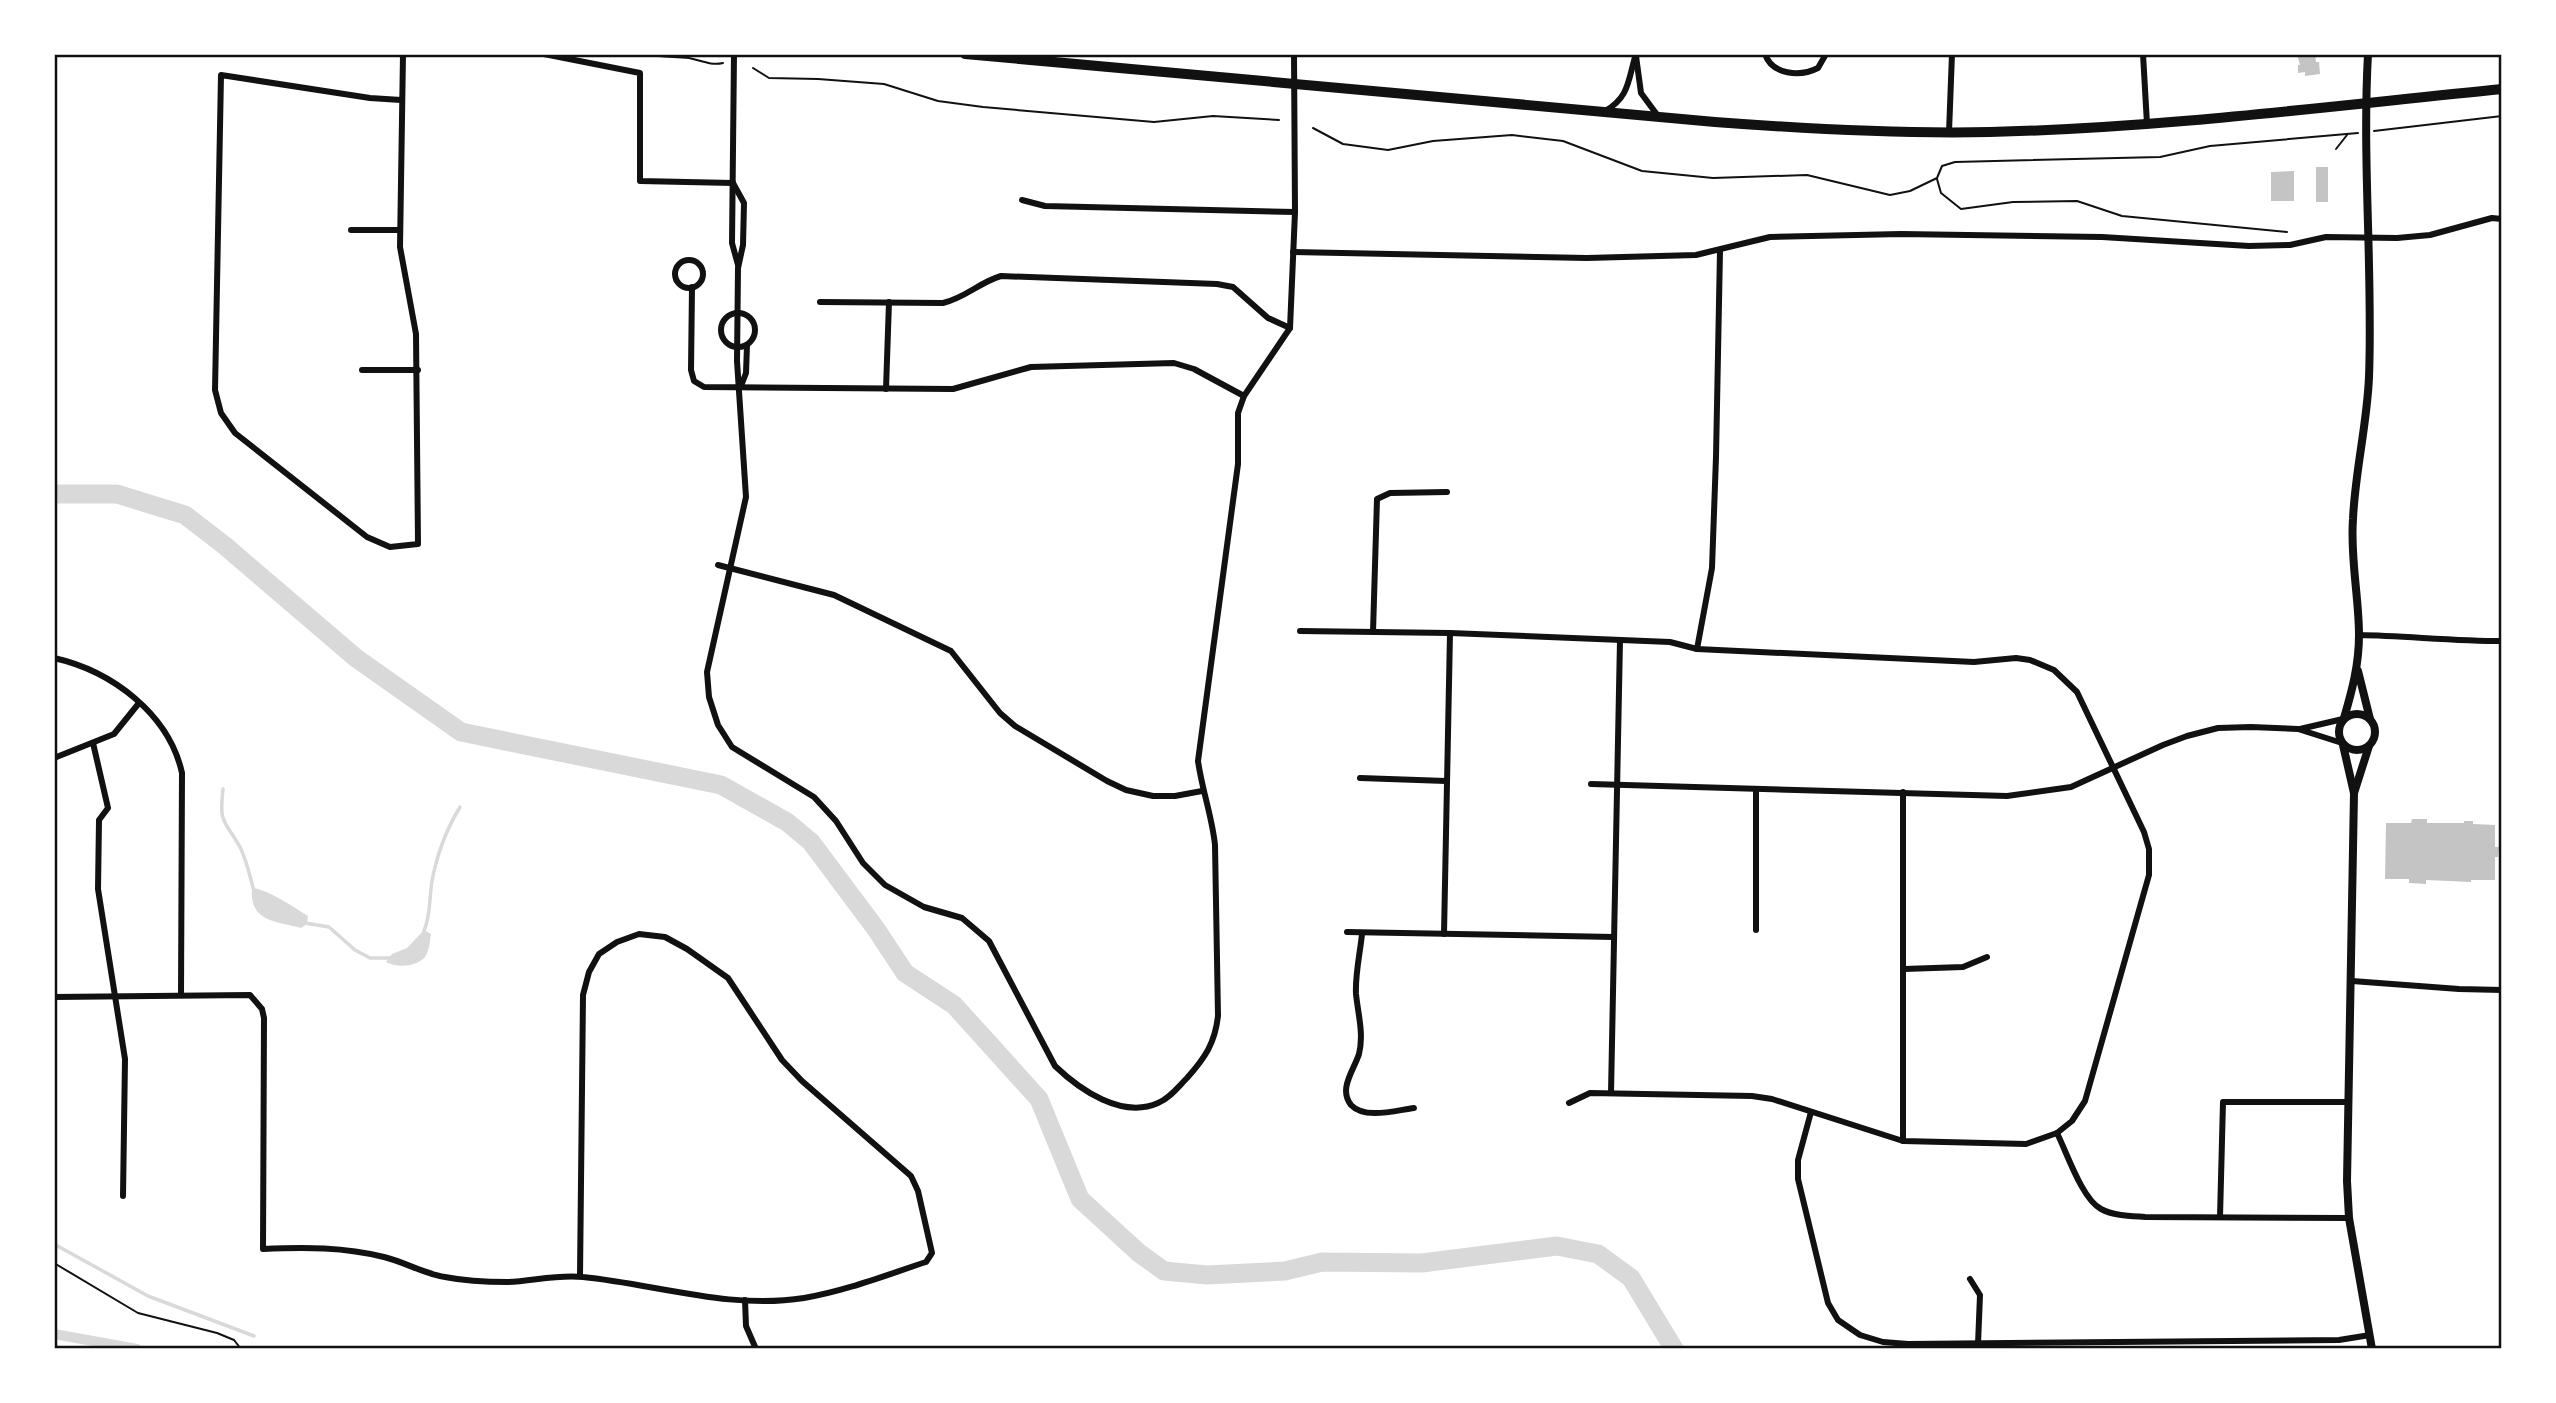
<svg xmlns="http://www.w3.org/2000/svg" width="2556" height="1403" viewBox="0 0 2556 1403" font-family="Figtree,sans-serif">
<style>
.water{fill:#d9d9d9}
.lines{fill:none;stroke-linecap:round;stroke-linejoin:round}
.stream{stroke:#d9d9d9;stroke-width:3.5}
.canal{stroke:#d9d9d9;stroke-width:10}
.river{stroke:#d9d9d9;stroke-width:19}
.building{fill:#c4c4c4}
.path{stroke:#111;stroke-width:2}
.minor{stroke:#111;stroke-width:6}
.secondary{stroke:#111;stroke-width:8}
.trunk{stroke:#111;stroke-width:10}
.neatline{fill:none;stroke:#111;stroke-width:2.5}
</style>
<rect width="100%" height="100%" fill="#fff"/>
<g class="water">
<path d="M252 888C267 889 294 907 308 916L307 924 301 928C276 921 249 922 252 888Z"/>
<path d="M424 930 431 934C430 941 429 951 425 957 417 967 396 968 386 962L392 954 407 948Z"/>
</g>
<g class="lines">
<g class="stream">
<path d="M223 789C219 825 224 819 240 847 247 861 250 877 254 891"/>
<path d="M305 923 329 927 355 950 370 958H391"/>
<path d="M424 931C431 914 429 899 432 881 437 854 446 830 460 807"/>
<path d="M54 1244 148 1296 254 1336"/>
</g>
<path class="canal" d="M54 1334 137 1349"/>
<path class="river" d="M54 494H117L185 515 224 545 356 658 461 732 721 785 787 822 811 842 876 929 905 973 954 1005 1039 1099 1080 1199 1139 1253 1164 1271 1207 1275 1285 1271 1322 1262 1422 1263 1557 1246 1598 1254 1631 1278 1674 1349"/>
</g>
<g class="building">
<path d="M2297 54H2315L2316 62H2319L2320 74 2305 76V72L2298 73V65H2300Z"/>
<rect x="2316" y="167" width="12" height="35"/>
<path d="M2294 171V201H2271V172Z"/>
<path d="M2412 819H2427V823H2464V821H2473V824L2495 825V847H2499L2498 857H2495V880H2471V882L2426 880V884L2409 883V879H2385L2386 823H2411Z"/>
</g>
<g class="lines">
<g class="path">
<path d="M648 54C662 58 675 56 689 58 700 60 711 66 723 63"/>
<path d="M753 68 769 78 818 79 884 84 938 101 983 107 1154 122 1213 116 1279 120"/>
<path d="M1313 128 1343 144 1388 150 1433 141 1512 135 1563 141 1642 171 1713 178 1807 175 1890 195 1910 191 1937 178 1942 166 1955 162 2160 157 2210 146 2358 133"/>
<path d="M2374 131 2502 116"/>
<path d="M2336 149 2347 135"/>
<path d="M1937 179 1941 193 1961 209 2013 202 2077 201 2122 216 2287 232"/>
<path d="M54 1263 138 1313 217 1333 234 1340 241 1349"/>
</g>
<g class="minor">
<path d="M544 54 640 73V181L733 183"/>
<path d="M734 54 732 243 738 265"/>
<path d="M1765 54C1772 75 1800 77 1818 68L1826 54"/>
<path d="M2143 54 2147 124"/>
<path d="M1636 56 1641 93 1658 116"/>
<path d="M401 100 370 98 221 75 215 390 221 413 235 433 367 537 390 547 418 544 416 334 400 247 403 54"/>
<path d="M1605 111C1630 97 1628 79 1636 54"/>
<path d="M1949 132 1952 54"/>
<path d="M733 183 744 203 743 245 738 268 737 361 746 497 707 672 709 697 718 725 732 747 814 797 836 821 863 863 885 885 924 907 962 918 989 941 1055 1066C1080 1090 1122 1119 1158 1103 1170 1098 1178 1087 1187 1078 1205 1058 1215 1043 1218 1016L1215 845C1212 816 1202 790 1198 761L1238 464V413L1244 396 1290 328 1295 212 1294 54"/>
<path d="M1022 200 1045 206 1295 212"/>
<path d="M351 230H400"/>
<path d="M1293 252 1587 258 1696 255 1770 237 1901 234 2102 237 2249 246 2290 245 2326 237 2397 238 2430 235 2492 218 2502 219"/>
<circle cx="689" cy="274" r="14"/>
<path d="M692 287 691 370 694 381 704 387 953 389 1031 367 1174 363 1194 369 1244 396"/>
<path d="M820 302 943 303C965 298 980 282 1001 276L1217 284 1233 287 1268 318 1290 328"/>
<circle cx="738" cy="330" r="17"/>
<path d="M362 370H418"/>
<path d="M741 386 746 373 747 345"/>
<path d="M886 389 889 302"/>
<path d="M718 565 834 595 951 651 1000 713 1015 726 1107 781 1126 790 1153 796H1175L1202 791"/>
<path d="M1300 631 1450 633 1670 642 1697 649 1974 662 2016 658 2030 660 2054 670 2077 692 2144 832 2149 849V875L2085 1101 2072 1121 2057 1133 2026 1144 1903 1141 1772 1099 1752 1096 1590 1093 1569 1103"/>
<path d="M1373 632 1377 499 1390 493 1447 492"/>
<path d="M2359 635C2407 636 2454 641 2502 641"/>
<path d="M1697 649 1712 568 1716 457 1720 251"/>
<path d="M54 658C112 671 169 714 182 773L181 995"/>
<path d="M2300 729 2343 719"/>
<path d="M93 743 108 808 99 820 98 889 125 1059 123 1196"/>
<path d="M54 758 114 734 139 703"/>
<path d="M1360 778 1446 781"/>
<path d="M1591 784 2007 796 2071 787 2163 745 2187 736 2218 728 2251 727 2298 729 2342 743"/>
<path d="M1756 930V789"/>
<path d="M1347 932 1614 937"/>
<path d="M1362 934C1360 954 1355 974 1356 994 1358 1014 1364 1034 1359 1054 1354 1070 1338 1089 1351 1105 1365 1120 1397 1110 1414 1108"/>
<path d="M1444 934 1450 633"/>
<path d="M1904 969 1963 967 1987 957"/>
<path d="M2352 981 2459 989 2502 990"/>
<path d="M54 997 250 995 262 1009 264 1018 263 1249C305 1247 344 1247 384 1257 405 1262 424 1274 445 1277 465 1281 488 1282 508 1282 533 1281 558 1274 583 1277 655 1284 730 1310 804 1298 846 1291 886 1275 926 1262L932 1253 918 1191 911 1176 802 1081 782 1060 728 978 687 949 665 937 639 934 617 942 599 954 589 972 583 995 580 1276"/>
<path d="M1611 1093 1620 640"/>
<path d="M1811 1112 1798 1160V1179L1828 1303 1838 1320 1860 1335 1883 1342 1908 1344 2339 1340 2370 1335"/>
<path d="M2057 1133C2067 1153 2082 1199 2101 1209 2114 1216 2131 1216 2145 1217L2349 1218"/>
<path d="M1903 1141V792"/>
<path d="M2220 1217 2223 1102H2349"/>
<path d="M1970 1279 1980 1295 1978 1344"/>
<path d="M745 1300 746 1326 756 1349"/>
</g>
<g class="secondary">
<path d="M2358 671 2370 719"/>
<circle cx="2357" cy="732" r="18"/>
<path d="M2344 718C2352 691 2359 665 2359 635 2359 597 2350 558 2353 519 2355 472 2367 425 2369 377 2373 270 2362 162 2368 54"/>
<path d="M2343 745 2354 793 2347 1181 2349 1218 2372 1349"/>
<path d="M2354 793 2369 746"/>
</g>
<path class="trunk" d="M965 54 1715 122C1807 129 1898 134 1990 132 2161 128 2331 106 2502 89"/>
</g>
<rect width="2556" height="1403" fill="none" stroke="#ffffff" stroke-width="112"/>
<rect x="56" y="56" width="2444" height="1291" class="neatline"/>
</svg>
